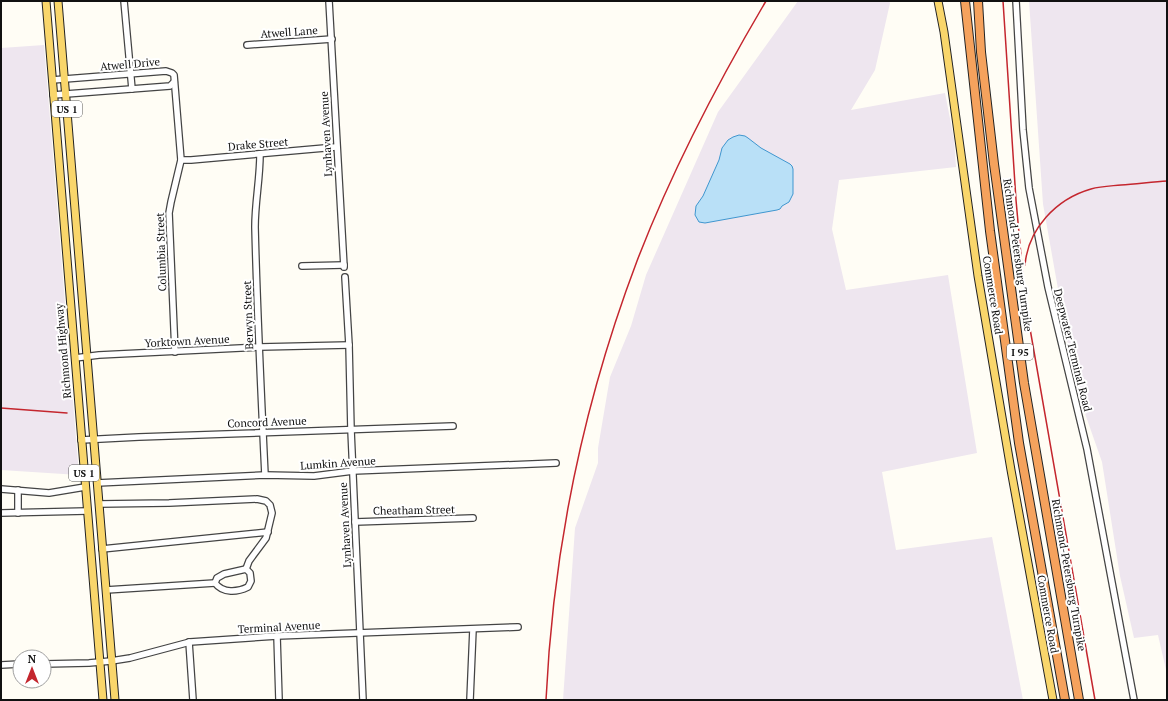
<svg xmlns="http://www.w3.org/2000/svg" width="1168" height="701" viewBox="0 0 1168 701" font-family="'PT Serif',serif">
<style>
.industrial{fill:#eee6ef}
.water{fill:#b9e0f7;stroke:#3f96cf}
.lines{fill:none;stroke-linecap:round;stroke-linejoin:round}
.minor-casing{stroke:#444;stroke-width:8}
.major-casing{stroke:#222;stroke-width:9}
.highway-casing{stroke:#222;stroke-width:10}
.minor{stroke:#fff;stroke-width:5.5}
.major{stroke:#f9d66b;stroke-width:7}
.highway{stroke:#f5a25d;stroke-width:8}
.rail{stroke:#c4262e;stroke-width:1.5}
.labels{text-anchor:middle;stroke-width:4;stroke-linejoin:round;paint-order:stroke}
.shield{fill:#fff;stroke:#585858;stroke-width:1}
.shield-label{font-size:10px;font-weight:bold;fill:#111}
.street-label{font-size:11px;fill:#111;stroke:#fff}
</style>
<rect width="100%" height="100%" fill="#fffdf5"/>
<g class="industrial">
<path d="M798 1H889L890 3 875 70 851 110 945 93 954 139 956 167 839 180 832 229 846 290 948 275 977 453 882 472 896 550 992 537 1023 700H563L575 528 598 463V448L610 377 631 326 646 275 718 112Z"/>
<path d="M1029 1H1167V674L1158 635 1134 638 1120 576 1102 462 1075 385 1043 204Z"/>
<path d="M44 45 79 475 1 470V48Z"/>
</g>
<path class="water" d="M739 135 745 136 748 138 761 148 790 164 792 166 793 169V194L789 202 782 206 780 209 777 210 705 223 699 222 695 215 696 206 703 196 719 160 722 148 728 140 733 137Z"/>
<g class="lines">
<g class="minor-casing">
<g id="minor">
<path d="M124 1 132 89"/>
<path d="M329 1 344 267"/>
<path d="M1016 1 1023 130 1029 188 1048 287 1087 449 1134 700"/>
<path d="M247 45 332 39"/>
<path d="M52 80 166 71 172 73 174 75 181 160 171 202 169 213 175 352"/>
<path d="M53 95 170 86 174 82"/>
<path d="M260 154C260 179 255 202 255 227 257 310 261 392 265 475"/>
<path d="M181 160H191L336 147"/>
<path d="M302 266 344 265"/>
<path d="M345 277 349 345 351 430 363 700"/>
<path d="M75 358 99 355 260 347 349 345"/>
<path d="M81 440 139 437 453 426"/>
<path d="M97 483 265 475 314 476 353 471 556 463"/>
<path d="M1 489 49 493 85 487"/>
<path d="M99 504 169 503 257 499 266 501 270 505 272 513 266 538 249 561 246 569"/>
<path d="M1 513 87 511"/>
<path d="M18 513V490"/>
<path d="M355 522 473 518"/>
<path d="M102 549 268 532"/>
<path d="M246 569 250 573 251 581 248 587C238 592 223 594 215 583L217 578 224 574Z"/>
<path d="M106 590 215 583"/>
<path d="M277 636 279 700"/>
<path d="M189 642 193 700"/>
<path d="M44 664 89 663 111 661 130 658 190 642 277 636 518 627"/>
<path d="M1 665 20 664"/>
<path d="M470 700 473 629"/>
</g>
</g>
<g class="major-casing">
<g id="major">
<path d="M46 1 103 700"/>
<path d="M58 1 115 700"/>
<path d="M938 1 944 32 978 276 1011 470 1053 700"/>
</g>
</g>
<g class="highway-casing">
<g id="highway">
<path d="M965 1 990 231 1019 443 1065 700"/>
<path d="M978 1 981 52 994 164 1024 383 1079 700"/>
</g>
</g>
<use href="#minor" class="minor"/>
<use href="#major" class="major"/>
<use href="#highway" class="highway"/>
<g class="rail">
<path d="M1003 1 1016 200 1025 300 1095 700"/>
<path d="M1025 265C1028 229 1056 199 1091 189 1101 186 1111 186 1121 185 1136 184 1152 182 1167 181"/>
<path d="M1 408 67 413"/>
<path d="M546 700C553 550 584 401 637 261 672 170 717 84 766 1"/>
</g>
</g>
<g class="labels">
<g class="shield">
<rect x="52" y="101" width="30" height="16" rx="3"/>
<rect x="1007" y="344" width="26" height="16" rx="3"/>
<rect x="69" y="465" width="30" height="16" rx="3"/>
</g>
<g class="shield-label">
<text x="67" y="113">US 1</text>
<text x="1020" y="356">I 95</text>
<text x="84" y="477">US 1</text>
</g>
<g class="street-label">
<text transform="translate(289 32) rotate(-4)" y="4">Atwell Lane</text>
<text transform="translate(130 64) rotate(-5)" y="4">Atwell Drive</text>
<text transform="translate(326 134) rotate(-93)" y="4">Lynhaven Avenue</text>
<text transform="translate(258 144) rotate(-5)" y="4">Drake Street</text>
<text transform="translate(161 252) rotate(-92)" y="4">Columbia Street</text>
<text transform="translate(1018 255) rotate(82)" y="4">Richmond-Petersburg Turnpike</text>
<text transform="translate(993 295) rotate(81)" y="4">Commerce Road</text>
<text transform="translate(248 315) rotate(-92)" y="4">Berwyn Street</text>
<text transform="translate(187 341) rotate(-3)" y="4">Yorktown Avenue</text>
<text transform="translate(1073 350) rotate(76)" y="4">Deepwater Terminal Road</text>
<text transform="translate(63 351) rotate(-95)" y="4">Richmond Highway</text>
<text transform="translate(267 422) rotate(-2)" y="4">Concord Avenue</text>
<text transform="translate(338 463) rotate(-4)" y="4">Lumkin Avenue</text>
<text transform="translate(414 510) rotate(-1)" y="4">Cheatham Street</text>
<text transform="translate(345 525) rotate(-93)" y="4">Lynhaven Avenue</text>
<text transform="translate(1069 575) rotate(80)" y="4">Richmond-Petersburg Turnpike</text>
<text transform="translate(1048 614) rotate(80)" y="4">Commerce Road</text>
<text transform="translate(279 627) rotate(-3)" y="4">Terminal Avenue</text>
</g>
</g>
<rect width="1168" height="701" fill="none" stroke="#111111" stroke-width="4"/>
<g transform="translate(32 669)"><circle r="19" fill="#ffffff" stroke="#a0a0a0"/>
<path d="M0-3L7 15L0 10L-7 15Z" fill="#c4262e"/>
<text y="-6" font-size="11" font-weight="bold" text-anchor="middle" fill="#111111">N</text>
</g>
</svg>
